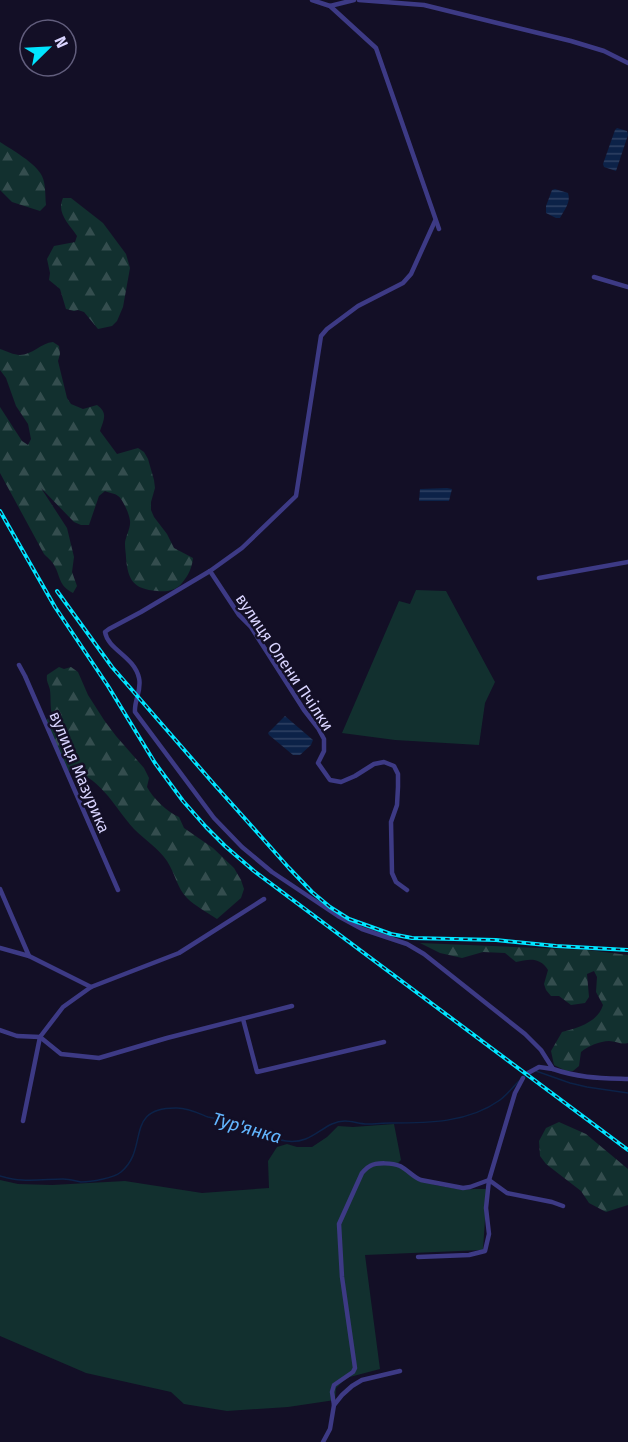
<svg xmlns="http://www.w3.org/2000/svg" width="628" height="1442" viewBox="0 0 628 1442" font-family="'Fira Sans',sans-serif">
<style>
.green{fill:#12302f}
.forest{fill:url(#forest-firs)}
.water{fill:url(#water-rules)}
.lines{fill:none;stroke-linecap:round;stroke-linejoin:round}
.stream{stroke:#0c2248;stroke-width:1.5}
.street{stroke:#3d3a85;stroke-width:4.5}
.rail-casing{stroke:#00e5ff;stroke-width:4}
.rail{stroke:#130f26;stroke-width:1.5;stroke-dasharray:4.5;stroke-linecap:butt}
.labels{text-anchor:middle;stroke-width:5;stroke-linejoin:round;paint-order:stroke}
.street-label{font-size:16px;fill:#d9d4ff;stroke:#130f26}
.water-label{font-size:18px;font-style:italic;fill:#62b6ff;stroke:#130f26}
</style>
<defs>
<pattern id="forest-firs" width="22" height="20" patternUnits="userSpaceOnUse" patternTransform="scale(1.5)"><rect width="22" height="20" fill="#12302f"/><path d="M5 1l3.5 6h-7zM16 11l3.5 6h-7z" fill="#344d4e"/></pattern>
<pattern id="water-rules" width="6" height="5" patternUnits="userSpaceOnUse" patternTransform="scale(1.5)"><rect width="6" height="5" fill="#0c2248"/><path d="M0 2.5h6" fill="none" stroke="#2f4163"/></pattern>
</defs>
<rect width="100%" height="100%" fill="#130f26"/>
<g class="green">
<path d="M416 590 446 591 495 682 485 703 479 745 395 740 342 733 399 601 410 604Z"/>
<path d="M394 1124 401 1160 398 1163 412 1176 435 1185 463 1190 474 1189H487L483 1250 365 1255 380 1369 346 1378 336 1388 335 1400 288 1407 227 1411 184 1404 171 1392 86 1373 0 1336V1180L18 1184 52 1185 125 1181 202 1193 269 1188 268 1161 277 1147 287 1144 297 1147H312L327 1137 338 1126 353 1127Z"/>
</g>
<g class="forest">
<path d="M0 142C12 150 36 163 42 176 46 184 45 196 46 205L40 211 12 202 0 190Z"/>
<path d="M63 198H71L103 223 126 254 130 268 123 307 117 321 112 326 98 329 84 312 78 310 74 311 66 309 60 289 49 280 50 273 47 259 54 246 75 242 77 236C69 224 56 213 63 198Z"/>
<path d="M53 342 59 346 60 354 58 361 67 398 71 404 83 409 97 405C108 413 104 419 100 431L117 454 138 448 144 452 148 459 154 480 155 488 151 502V510L154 517 167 534 174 548 193 558C192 568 188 576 182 583 176 591 166 592 157 591 133 589 128 580 126 558 126 554 125 549 125 544 125 537 131 528 130 521 130 516 123 499 118 496 115 493 109 493 105 491L99 496 89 525H81L74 522 41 488 67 528 74 557 72 572 77 586 73 593C58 585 61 577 54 565 52 561 47 557 44 554L0 473V407L22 441 28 445 31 439 28 424 16 406 6 378 0 370V349C6 351 14 355 20 355 32 355 41 343 53 342Z"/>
<path d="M59 667 64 669 71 667 78 672 88 695 104 720 116 736 144 768 149 778 147 787C153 798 167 812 179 817L184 828 213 848 234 868 241 880 244 889 241 898 217 919C207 912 195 906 187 898 177 888 175 873 167 861 158 848 145 840 134 829 114 807 99 773 66 770L45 721 52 715C50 706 51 698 50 690 49 684 46 682 47 675Z"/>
<path d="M420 943 588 950 628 955V1043C621 1045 616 1041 609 1041 600 1041 588 1046 581 1052L579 1066 573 1071H566L554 1065 551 1051 562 1032C578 1028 598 1022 603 1005L596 992 597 977 594 971 587 974 589 997 585 1003 571 1005 559 996H551L546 990 544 984 548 970C540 957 529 959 516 962L505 953 483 952 462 958 440 953Z"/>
<path d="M559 1122 586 1134 628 1169V1205L606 1212 589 1203 581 1191 546 1164 540 1156 539 1141 546 1128Z"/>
</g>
<g class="water">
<path d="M617 128 627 131 628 135 616 171 604 167 603 164 615 130Z"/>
<path d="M555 189 568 193C571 202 565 209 560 218H556L546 213V206L552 190Z"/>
<path d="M447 488 452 489 449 501H419L420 489Z"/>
<path d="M285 716 313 740 311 745 300 755H293L269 735 268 733Z"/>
</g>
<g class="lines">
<g class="stream">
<path d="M536 1071 570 1083 587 1087 628 1093"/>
<path d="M0 1176C7 1178 15 1180 22 1180 36 1181 50 1179 63 1179 70 1179 75 1181 81 1182 91 1182 114 1178 121 1172 150 1148 123 1107 177 1108 188 1108 198 1113 208 1117 215 1119 223 1119 230 1122 249 1128 266 1138 286 1141 314 1145 323 1121 345 1121 352 1121 360 1124 367 1124 375 1124 383 1123 390 1123 428 1123 468 1123 500 1100 507 1095 513 1087 519 1081"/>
</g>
<g class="street">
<path d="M312 0 330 6 376 48 439 229"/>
<path d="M359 0 424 5 571 41 604 51 628 63"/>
<path d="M330 6 354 0"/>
<path d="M435 221 411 274 403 283 358 306 327 329 321 336 296 496 242 548 210 571 141 612 109 629 105 632C108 650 134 656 139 678 142 690 134 700 135 712L214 818 242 847 272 872 338 916 362 929 407 944 424 954 525 1034 541 1050 553 1069C579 1078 601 1078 628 1079"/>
<path d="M594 277 628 287"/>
<path d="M210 571 239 615 251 627 304 710 318 728 324 739V751L318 763 330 780 341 782 355 776 374 764 384 762 394 766 398 774V787L397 805 391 822 392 873 396 882 407 890"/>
<path d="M539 578 628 562"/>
<path d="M19 665 25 676 118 890"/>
<path d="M0 889 29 956 91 987"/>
<path d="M0 948 29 956"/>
<path d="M243 1019 257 1072 384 1042"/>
<path d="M0 1030 17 1036 40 1037"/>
<path d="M40 1037 61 1054 99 1058 167 1038 292 1006"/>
<path d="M528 1073 539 1067 553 1069"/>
<path d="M23 1121 40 1037 63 1007 91 987 179 953 264 899"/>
<path d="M418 1257 469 1255 485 1251 489 1234 486 1208 489 1180 507 1193 552 1202 563 1206"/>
<path d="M334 1405 332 1392 334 1385 353 1372 355 1368 342 1277 339 1224 362 1173C365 1170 366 1168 370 1166 377 1162 393 1163 400 1166 408 1170 413 1177 421 1180L463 1188 470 1187 489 1180 515 1093 523 1078"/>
<path d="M323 1442 330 1429 334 1405 342 1395 352 1386 362 1380 400 1371"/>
</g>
<g class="rail-casing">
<g id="rail">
<path d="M0 511 55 607 108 686 155 763 183 801 206 827 225 846 254 871 628 1150"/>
<path d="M57 591 112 667 213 783 289 868 312 892 330 907 349 919 391 934 412 938 496 940 556 946 628 950"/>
</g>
</g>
<use href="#rail" class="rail"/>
</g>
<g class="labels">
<g class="street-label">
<text transform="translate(285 662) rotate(56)" y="6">вулиця Олени Пчілки</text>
<text transform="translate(80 772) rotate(67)" y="6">вулиця Мазурика</text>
</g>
<g class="water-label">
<text transform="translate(247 1128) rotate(16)" y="6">Тур'янка</text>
</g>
</g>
<g transform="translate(48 48) rotate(66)"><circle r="28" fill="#130f26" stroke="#625e7d" stroke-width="1.5"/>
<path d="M0-4.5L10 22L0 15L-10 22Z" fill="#00e5ff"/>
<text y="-9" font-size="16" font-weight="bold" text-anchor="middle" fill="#d9d4ff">N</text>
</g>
</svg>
